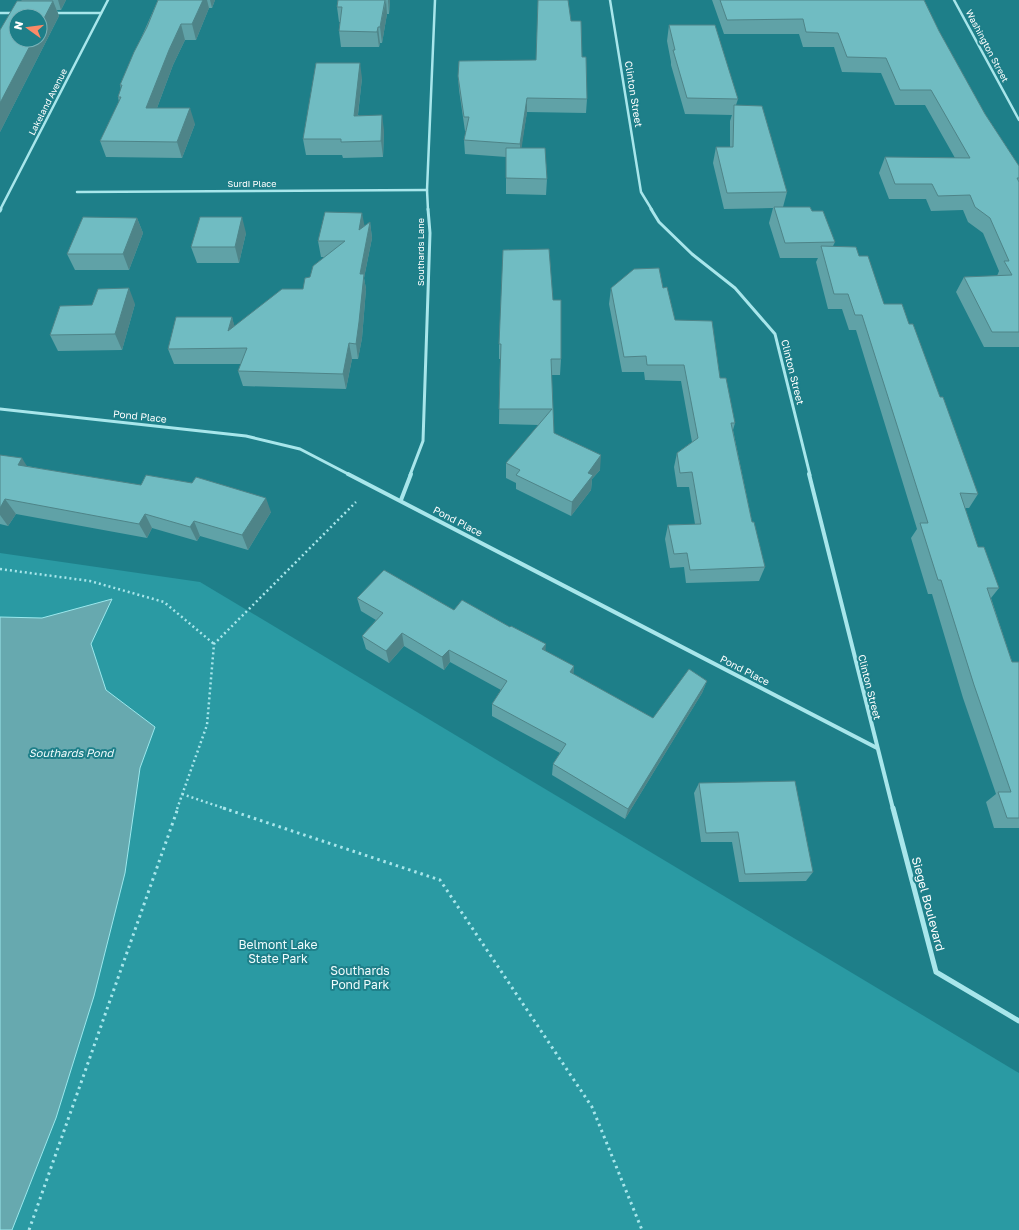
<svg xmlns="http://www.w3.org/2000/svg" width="1019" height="1230" viewBox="0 0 1019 1230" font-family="'Golos Text',sans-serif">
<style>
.green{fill:#2a9aa3}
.water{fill:#67a9af;stroke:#9be8ed}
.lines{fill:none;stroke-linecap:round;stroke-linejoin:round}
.path-far1{stroke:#a8e6eb;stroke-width:2.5;stroke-dasharray:2 3;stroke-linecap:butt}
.path{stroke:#a8e6eb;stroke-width:3;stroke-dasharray:2.5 4;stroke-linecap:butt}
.street-far3{stroke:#a8e6eb;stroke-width:2.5}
.street-far2{stroke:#a8e6eb;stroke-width:3}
.street-far1{stroke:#a8e6eb;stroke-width:4}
.street{stroke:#a8e6eb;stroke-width:5}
.wall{fill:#60a2a7}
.shaded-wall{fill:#4e8488}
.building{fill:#70bcc2;stroke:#4e8488}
.labels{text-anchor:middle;stroke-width:4;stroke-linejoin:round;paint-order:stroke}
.far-street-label{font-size:9px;fill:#fff;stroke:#1e7f89}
.street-label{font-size:10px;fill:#fff;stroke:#1e7f89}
.water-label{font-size:11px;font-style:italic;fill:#f0fcfd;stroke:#1e7f89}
.near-street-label{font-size:12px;fill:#fff;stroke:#1e7f89}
.near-park-label{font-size:12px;fill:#f0fcfd;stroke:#1e7f89}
</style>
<rect width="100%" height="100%" fill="#1e7f89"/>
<path class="green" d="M0 553 200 582 1019 1073V1230H0Z"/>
<path class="water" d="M112 599 91 644 106 690 155 727 140 768 125 873 94 996 56 1118 12 1230H0V617L42 618Z"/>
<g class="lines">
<g class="path-far1">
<path d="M0 569 90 581 164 602 214 644"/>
<path d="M182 794 226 809"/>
<path d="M177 809 207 725 214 644 356 502"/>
</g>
<g class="path">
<path d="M223 808 440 880 592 1107 642 1230"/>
<path d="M29 1230 178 808"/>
</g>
<g class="street-far3">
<path d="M610 0 641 192 652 210"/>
<path d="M954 0 1019 120"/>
<path d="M0 13H14"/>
<path d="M53 13H101"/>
<path d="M77 192 427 190"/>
<path d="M0 210 108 0"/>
<path d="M428 210 427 190 435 0"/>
</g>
<g class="street-far2">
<path d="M651 209 659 222 692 254 735 288 775 334 810 475"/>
<path d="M0 211 1 209"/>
<path d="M0 409 246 436 300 449 350 475"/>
<path d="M410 475 423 441 430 233 428 209"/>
</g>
<g class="street-far1">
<path d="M348 474 877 748"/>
<path d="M809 474 893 809"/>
<path d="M401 500 411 474"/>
</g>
<path class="street" d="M893 808 936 972 1019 1021"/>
</g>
<g class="wall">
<path d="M21 0H66L61 10H57L59 16 0 132V30L22 1Z"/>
<path d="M158 0H215L212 8H209L196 40H185L173 65 157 108 195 124 182 158 106 157 100 141 119 102 118 97 121 89 120 85Z"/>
<path d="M338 0H390L389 14H387L382 43H380L379 47H341L339 31 340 22H339L337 7Z"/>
<path d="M712 0H924L939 31 985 114 1019 166V347H984L956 292 964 277 997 276 999 271 983 233 968 222 963 210 931 211 926 199H889L879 173 885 157 955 158 925 105H895L881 73 842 72 834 47H803L799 34H724Z"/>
<path d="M571 21 582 57 587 99 586 113 527 112 521 148 547 179 546 195 506 194V157L465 154 464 140 466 131H465L459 90 458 76 536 60Z"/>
<path d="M669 25 738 99 736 105 787 192 783 207 812 211 835 242 833 246 859 256 884 304 909 324 940 397 978 494 969 508H965L978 547 999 588 991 598 1012 662H1019V828H994L986 802 996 794 963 698 932 594H928L911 538 917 529 856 330H849L842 309H828L816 262 818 258H780L769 223 773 208 724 209 713 163 716 147H730V121L732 115 685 114 671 65V62L667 41Z"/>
<path d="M362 78 358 115 384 130 383 157 343 158 342 155H306L303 139Z"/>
<path d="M137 218 143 233 129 270H75L67 254Z"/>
<path d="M370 222 372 238 364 278 366 289 362 338 358 359H352L346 389 243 386 238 371 241 364H174L168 349 232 317 234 326 303 289 310 277 324 257H321L318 241 364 226Z"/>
<path d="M246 233 239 263H197L191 247Z"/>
<path d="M611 288H663L675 320 720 378 735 423 733 430 752 522 765 567 759 581 686 583 684 567 670 568 665 539 668 525 695 524 689 487H677L674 467 677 453 692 442 681 381 645 380 644 372H622L609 304Z"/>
<path d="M553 300 561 359 560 375H551L554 433 600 470 592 479 591 490 571 516 516 489V483L506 478V463L539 425 499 424 500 359H499V344Z"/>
<path d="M135 304 122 350 58 351 50 335Z"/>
<path d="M0 455 27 466 271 512 248 550 200 536 197 541 152 528 147 538 16 514 8 526 0 524Z"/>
<path d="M357 598 454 610 545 651 574 666 573 674 653 718 707 681 702 693 625 819 552 775 553 764 560 753 492 716V704L501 690 450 662 444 670 404 646 389 663 366 649 362 636 376 620 361 611Z"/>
<path d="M699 783 813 872 806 881 739 882 732 842H701L694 793Z"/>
</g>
<g class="shaded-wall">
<path d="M58 0H66L61 10Z"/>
<path d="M203 0H207L209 8 196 40 192 24Z"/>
<path d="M210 0H215L212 8Z"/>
<path d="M386 0 387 14 382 43 380 27Z"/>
<path d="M388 0H390L389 14Z"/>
<path d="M53 1 59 16 0 132V103L33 40H40V26Z"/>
<path d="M181 24 185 40 173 65 151 124 146 108 169 50Z"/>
<path d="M378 27 380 43 379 47 377 32Z"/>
<path d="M360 63 362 78 356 131 354 116Z"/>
<path d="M527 98V112L520 158V144Z"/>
<path d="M190 108 195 124 182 158 177 142Z"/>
<path d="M382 115 384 130 383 157 381 141Z"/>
<path d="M362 213 365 228 359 230Z"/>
<path d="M242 217 246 233 239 263 235 247Z"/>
<path d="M137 218 143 233 129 270 123 254Z"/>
<path d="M370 222 372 238 364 278 366 289 362 338 358 359 356 344 360 274Z"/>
<path d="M129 288 135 304 122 350 115 334Z"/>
<path d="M232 317 236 332 228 331Z"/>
<path d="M349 343 352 359 346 389 343 374Z"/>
<path d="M601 455 600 470 592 479 591 490 571 516 572 502 588 473Z"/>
<path d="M22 458 31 473 18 465Z"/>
<path d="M266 498 271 512 248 550 242 535Z"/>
<path d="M5 499 16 514 8 526 0 515V508Z"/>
<path d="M145 514 152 528 147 538 139 524Z"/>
<path d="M194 521 200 536 197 541 190 527Z"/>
<path d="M402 633 404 646 389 663 386 651Z"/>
<path d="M546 644 545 657 542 649Z"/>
<path d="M449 650 450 662 444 670 442 657Z"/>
<path d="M574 666 573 679 570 672Z"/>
<path d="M707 681 702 693 625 819 628 809Z"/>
</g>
<g class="building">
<path d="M158 0H203L192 24H181L169 50 146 108H190L177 142 100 141 121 97H118L122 85H120L134 52 147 27Z"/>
<path d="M338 0H385L380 27H378L377 32 339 31 342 7H337Z"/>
<path d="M538 0H568L571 21H581L582 57H586L587 99 527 98 520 144 464 140 469 117H464L458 76 459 61 536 60Z"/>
<path d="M720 0H924L939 31 985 114 1019 166V178H1017L1019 182V332H992L964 277 1012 275 1004 261H1009L990 218 975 207 970 195 938 196 932 184H895L885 157 970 158 931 90H900L886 58 847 57 838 33 806 32 803 19 727 20Z"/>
<path d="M17 1H53L40 26V16H16V40H33L0 103V30Z"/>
<path d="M669 25H715L738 99 687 98 673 50H675Z"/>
<path d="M316 63H360L354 116 382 115 381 141 341 142V139H303Z"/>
<path d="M734 105 762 106 787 192 727 193 716 147H733Z"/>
<path d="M506 148H545L547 179 506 178Z"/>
<path d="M774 207H810L812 211H823L835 242 785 243Z"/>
<path d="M325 212 362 213 359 230 370 222 360 274H364L359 322 356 344 349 343 343 374 238 371 247 348 168 349 176 317H232L228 331 282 289H303L305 278 310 277 313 266 345 241H318Z"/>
<path d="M83 217 137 218 123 254H67Z"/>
<path d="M200 217H242L235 247H191Z"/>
<path d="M821 246 856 247 859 256H868L884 304H902L909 324H913L940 397H943L978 494 960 493 978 547H984L999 588H987L1012 662H1019V818H1007L998 792H1011L974 685 941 580H938L920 523H928L862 315H855L848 294H834Z"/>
<path d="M549 249 553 300H561V359H551L554 433 601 455 588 473 593 475 572 502 516 475 520 470 506 463 552 409H499L501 344H499L503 250Z"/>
<path d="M659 268 663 288 667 287 675 320 712 321 720 378H726L735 423H731L752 522H754L765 567 690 570 687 553 674 554 668 525 701 524 692 472 680 473 677 453 698 438 684 365H647L646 356 624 357 611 288 634 269Z"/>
<path d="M129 288 115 334 50 335 60 306 92 305 98 289Z"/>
<path d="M0 455 22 458 18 465 141 485 146 475 192 483 196 477 266 498 242 535 194 521 190 527 145 514 139 524 5 499 0 508Z"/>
<path d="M384 570 454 610 462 600 510 627 511 626 546 644 542 649 574 666 570 672 653 718 689 669 707 681 628 809 553 764 566 744 492 704 507 681 449 650 442 657 402 633 386 651 362 636 383 613 357 598Z"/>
<path d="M795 781 813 872 745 874 738 832 706 833 699 783Z"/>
</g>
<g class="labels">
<g class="far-street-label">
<text transform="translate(987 46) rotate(62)" y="3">Washington Street</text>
<text transform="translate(48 102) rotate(-63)" y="3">Lakeland Avenue</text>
<text x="252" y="187">Surdi Place</text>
<text transform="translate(421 252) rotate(-90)" y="3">Southards Lane</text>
</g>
<g class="street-label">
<text transform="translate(634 94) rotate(81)" y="4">Clinton Street</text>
<text transform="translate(793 372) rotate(76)" y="4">Clinton Street</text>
<text transform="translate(140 416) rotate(6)" y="4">Pond Place</text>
<text transform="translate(458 521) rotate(27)" y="4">Pond Place</text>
<text transform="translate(745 670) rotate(27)" y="4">Pond Place</text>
<text transform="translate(870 687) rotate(76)" y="4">Clinton Street</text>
</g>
<g class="water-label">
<text x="71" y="757">Southards Pond</text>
</g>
<g class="near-street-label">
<text transform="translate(928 904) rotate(75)" y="4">Siegel Boulevard</text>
</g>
<g class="near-park-label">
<text x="278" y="949">Belmont Lake<tspan x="278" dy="14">State Park</tspan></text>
<text x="360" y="975">Southards<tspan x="360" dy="14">Pond Park</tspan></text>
</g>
</g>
<g transform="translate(28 28) rotate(284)"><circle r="19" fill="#1e7f89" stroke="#78b2b8"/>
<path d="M0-3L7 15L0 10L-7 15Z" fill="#fb8a67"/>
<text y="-6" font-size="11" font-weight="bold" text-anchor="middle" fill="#ffffff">N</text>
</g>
</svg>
